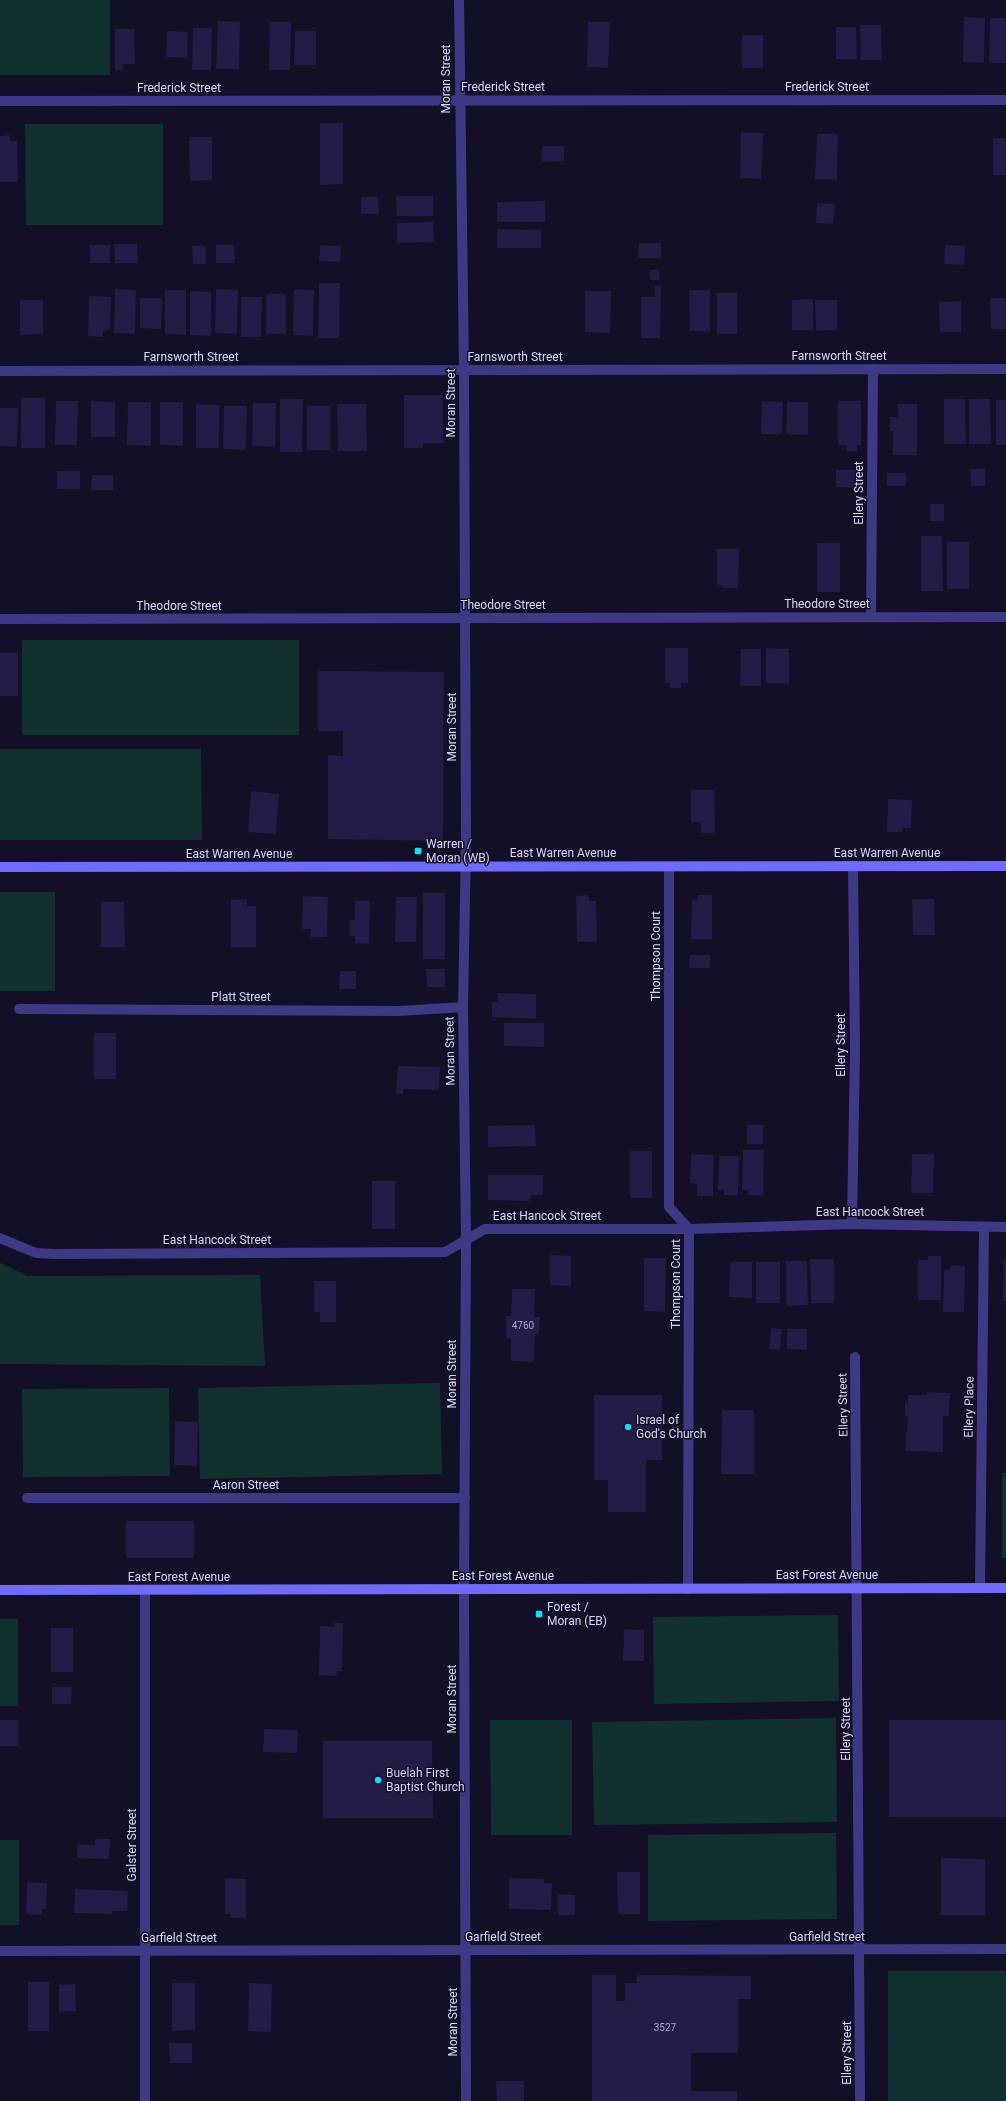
<svg xmlns="http://www.w3.org/2000/svg" width="1006" height="2101" viewBox="0 0 1006 2101" font-family="Roboto,sans-serif">
<style>
.green{fill:#12302f}
.building{fill:#241b47}
.lines{fill:none;stroke-linecap:round;stroke-linejoin:round}
.minor{stroke:#3d3a85;stroke-width:10}
.secondary{stroke:#6f6bff;stroke-width:10}
.poi-dot{fill:#00e5ff;stroke:#130f26;stroke-width:1.5}
.labels{text-anchor:middle;stroke-width:3;stroke-linejoin:round;paint-order:stroke}
.number-label{font-size:10px;fill:#aca6d1}
.street-label{font-size:12px;fill:#d9d4ff;stroke:#130f26}
.poi-label{font-size:12px;fill:#d9d4ff;stroke:#130f26;text-anchor:start}
</style>
<rect width="100%" height="100%" fill="#130f26"/>
<g class="green">
<rect x="0" y="0" width="110" height="75"/>
<path d="M25 124H163V225H26Z"/>
<rect x="22" y="640" width="277" height="95"/>
<path d="M0 749H201L202 840H0Z"/>
<rect x="0" y="892" width="55" height="99"/>
<path d="M0 1263 28 1276 260 1275 265 1366 0 1364Z"/>
<path d="M440 1383 442 1474 200 1479 198 1388Z"/>
<path d="M169 1388 170 1476 23 1477 22 1389Z"/>
<rect x="1002" y="1473" width="4" height="85"/>
<path d="M838 1615 839 1701 654 1704 653 1617Z"/>
<rect x="0" y="1619" width="18" height="87"/>
<path d="M836 1718 837 1822 594 1825 592 1722Z"/>
<path d="M490 1720H572V1835H491Z"/>
<path d="M836 1833 837 1919 648 1921V1835Z"/>
<rect x="0" y="1840" width="19" height="85"/>
<rect x="888" y="1971" width="118" height="130"/>
</g>
<g class="building">
<path d="M964 17 985 18 984 63 963 62Z"/>
<path d="M990 18H1006V63H989Z"/>
<path d="M218 21 240 22 239 69H216Z"/>
<path d="M270 22H291L290 70H269Z"/>
<path d="M588 22H610L608 68 587 67Z"/>
<path d="M860 25H881L882 60H861Z"/>
<path d="M836 27H856L857 59H836Z"/>
<path d="M193 28H212L211 70H192Z"/>
<path d="M115 29H134L135 64H122L123 70H115Z"/>
<path d="M167 31 188 32 187 58 166 57Z"/>
<path d="M295 31H316V65H294Z"/>
<rect x="742" y="35" width="21" height="33"/>
<path d="M320 123H343V184L320 185Z"/>
<path d="M741 132 763 133 761 179 740 178Z"/>
<path d="M817 134H838L837 180 815 179Z"/>
<path d="M10 135V141H17L18 182H0V136Z"/>
<path d="M189 137H212V180L190 181Z"/>
<rect x="993" y="138" width="13" height="37"/>
<path d="M542 146H564V161L542 162Z"/>
<path d="M396 196H433V216H397Z"/>
<path d="M361 197H378L379 214H361Z"/>
<path d="M545 201V222H497V202Z"/>
<path d="M817 203 835 204 833 224 816 223Z"/>
<path d="M433 222 434 242 397 243V223Z"/>
<path d="M497 229 541 230V248H497Z"/>
<path d="M639 243H661V258H638Z"/>
<path d="M114 244H137L138 263H115Z"/>
<rect x="90" y="245" width="20" height="18"/>
<path d="M216 245H234L235 263H216Z"/>
<path d="M320 245 341 246 340 262 319 261Z"/>
<path d="M945 245 965 246 964 265 944 264Z"/>
<path d="M192 246H206V264H193Z"/>
<path d="M649 270H659L660 280H650Z"/>
<path d="M319 283H340L339 338H318Z"/>
<path d="M655 286H661L660 338H641V297H655Z"/>
<path d="M115 289 136 290 135 334 114 333Z"/>
<path d="M216 289 238 290 237 334 215 333Z"/>
<path d="M294 289 314 290 313 336 293 335Z"/>
<path d="M165 290H186V335L165 334Z"/>
<path d="M689 290H710V332L690 331Z"/>
<path d="M190 291 211 292V336L190 335Z"/>
<path d="M585 291H611L610 333 585 332Z"/>
<rect x="717" y="293" width="20" height="41"/>
<rect x="266" y="294" width="20" height="40"/>
<path d="M89 296 111 297 110 330H103V337L88 336Z"/>
<path d="M241 297H262L261 337H241Z"/>
<path d="M140 298H162L161 329 140 328Z"/>
<path d="M990 298H1006V329H991Z"/>
<path d="M813 299V330H792V300Z"/>
<path d="M20 300H43V334L20 335Z"/>
<path d="M815 300H837V330L816 331Z"/>
<path d="M961 301V332H940L939 302Z"/>
<path d="M404 395H443V443H423V448H404Z"/>
<rect x="21" y="398" width="24" height="50"/>
<path d="M280 399H303L302 452H280Z"/>
<path d="M944 399H965L966 444H944Z"/>
<path d="M969 399H990L991 444H969Z"/>
<rect x="996" y="400" width="10" height="45"/>
<path d="M56 401H78L77 445H55Z"/>
<path d="M91 401 115 402V437H91Z"/>
<path d="M762 401 783 402 782 434H761Z"/>
<path d="M838 401H861V445H857V451H846V445H838Z"/>
<path d="M128 402H151V446L127 445Z"/>
<path d="M160 402H183V446L160 445Z"/>
<path d="M787 402H808V435L786 434Z"/>
<path d="M253 403H276L275 447 252 446Z"/>
<path d="M196 404 219 405V448H196Z"/>
<path d="M337 404H366L367 451H338Z"/>
<path d="M898 404H917V455H893V431H890V417H898Z"/>
<path d="M224 406H247L246 450 223 449Z"/>
<rect x="307" y="406" width="23" height="44"/>
<path d="M0 408H18L17 447 0 446Z"/>
<path d="M970 469H985V486H971Z"/>
<path d="M836 470H862L861 488 836 487Z"/>
<rect x="57" y="471" width="23" height="18"/>
<rect x="887" y="473" width="19" height="13"/>
<path d="M92 475H113V490H91Z"/>
<rect x="930" y="504" width="14" height="17"/>
<path d="M921 536H942L943 591H921Z"/>
<rect x="947" y="542" width="22" height="47"/>
<rect x="817" y="543" width="23" height="49"/>
<path d="M717 549H739L738 588H723V586L717 585Z"/>
<path d="M665 648H688V683H681V688H670V683H665Z"/>
<path d="M766 648 789 649V684L766 683Z"/>
<path d="M741 649H761V686H740Z"/>
<rect x="0" y="653" width="18" height="43"/>
<path d="M318 671 444 672 443 841 328 839V755L343 756V731H318Z"/>
<path d="M691 790H714L715 833H701V822H691Z"/>
<path d="M251 791 279 794 276 834 248 832Z"/>
<path d="M888 799 912 800 911 828H902V832H887Z"/>
<rect x="423" y="893" width="22" height="66"/>
<path d="M589 895V901H596L597 942H577L576 896Z"/>
<path d="M698 895H712V939H691L692 900H698Z"/>
<path d="M303 896 328 897 327 937H310L311 929H302Z"/>
<path d="M396 897H417L416 942H395Z"/>
<path d="M247 899V906H256V947H231V900Z"/>
<path d="M912 899H934L935 935H913Z"/>
<path d="M355 901H370L369 944 355 943V936H350V920H355Z"/>
<path d="M101 902H124L125 947H101Z"/>
<path d="M690 955H710V968H689Z"/>
<path d="M426 969H445V987H427Z"/>
<path d="M340 971H356V989H339Z"/>
<path d="M498 993 536 994V1019L492 1017V1002H497Z"/>
<path d="M504 1023H544V1047L504 1046Z"/>
<rect x="94" y="1033" width="22" height="46"/>
<path d="M398 1066 440 1067 439 1090 403 1089V1094H396Z"/>
<path d="M535 1125 536 1146 488 1147V1126Z"/>
<rect x="747" y="1125" width="16" height="19"/>
<path d="M743 1150H764L763 1195H749V1190H742Z"/>
<rect x="630" y="1151" width="22" height="47"/>
<path d="M691 1154 714 1155 713 1196H697V1184L690 1183Z"/>
<path d="M912 1154H934L933 1193H911Z"/>
<path d="M719 1156H739L738 1195H724V1190H718Z"/>
<path d="M488 1175H543V1195H531L530 1201 488 1200Z"/>
<rect x="372" y="1181" width="23" height="48"/>
<path d="M550 1255 571 1256V1286L550 1285Z"/>
<path d="M928 1256H941V1300H918V1260H928Z"/>
<path d="M644 1258H666L665 1312 644 1311Z"/>
<path d="M1004 1258H1006V1301H1003Z"/>
<path d="M810 1259H834V1303H811Z"/>
<path d="M786 1261H807L808 1305 786 1306Z"/>
<path d="M730 1262H752V1298L729 1297Z"/>
<rect x="756" y="1262" width="24" height="41"/>
<path d="M951 1265 965 1266 964 1312H943L944 1270H950Z"/>
<path d="M314 1281H336V1322H320V1312H314Z"/>
<path d="M512 1289H535L534 1317H540L539 1334H535L534 1362 511 1361V1338H506V1316H511Z"/>
<path d="M771 1328 782 1329 780 1350 769 1349Z"/>
<path d="M787 1329H807V1350L787 1349Z"/>
<path d="M927 1392 950 1393 949 1416H943V1452L905 1451 908 1416H905V1402L908 1403V1395H927Z"/>
<path d="M594 1395H662V1460H646V1512H608V1480H594Z"/>
<path d="M722 1410H754V1474H721Z"/>
<path d="M175 1421 198 1422 197 1466 174 1465Z"/>
<rect x="126" y="1521" width="68" height="37"/>
<path d="M334 1623H343L342 1671H337L336 1676 319 1675 320 1626 334 1627Z"/>
<rect x="51" y="1628" width="22" height="44"/>
<path d="M624 1629 644 1630V1661H623Z"/>
<path d="M52 1687H72L71 1704H52Z"/>
<rect x="0" y="1720" width="18" height="26"/>
<rect x="889" y="1720" width="117" height="97"/>
<path d="M264 1729 298 1730 297 1753 263 1752Z"/>
<path d="M323 1741H432L433 1818H323Z"/>
<path d="M95 1839H110L109 1859 77 1858 78 1844 95 1845Z"/>
<path d="M941 1858 985 1859V1915H941Z"/>
<path d="M617 1872H640V1914H618Z"/>
<path d="M225 1878 246 1879V1918H231V1914H225Z"/>
<path d="M509 1878 544 1879V1883H552L551 1910 509 1909Z"/>
<path d="M27 1882 47 1883 46 1909H42V1915L26 1914Z"/>
<path d="M75 1889 128 1891 127 1911H112V1914L74 1913Z"/>
<path d="M558 1894 575 1895V1915H558Z"/>
<path d="M592 1975H616V2001H625V1983H637V1975L751 1976V1999H738V2053H691V2091H737V2101H592Z"/>
<rect x="28" y="1982" width="21" height="49"/>
<path d="M172 1983H195V2030L172 2031Z"/>
<path d="M249 1983 272 1984 271 2032 248 2031Z"/>
<path d="M75 1984 76 2011 59 2012V1985Z"/>
<path d="M169 2043H192V2063H170Z"/>
<path d="M496 2081H524V2101H497Z"/>
</g>
<g class="lines">
<g class="minor">
<path d="M459 0 464 370 466 844 463 1007 466 1240 464 1589 466 2101"/>
<path d="M0 101 1006 100"/>
<path d="M0 371 1006 369"/>
<path d="M871 617 873 369"/>
<path d="M0 619 1006 617"/>
<path d="M669 867V1207L689 1229 688 1589"/>
<path d="M19 1009 399 1011 463 1007"/>
<path d="M852 1224 855 1050 853 866"/>
<path d="M0 1238 36 1253 55 1254 445 1252 485 1229H689L852 1224 1006 1227"/>
<path d="M855 1357 860 2101"/>
<path d="M27 1498H465"/>
<path d="M980 1588 984 1227"/>
<path d="M145 1590V2101"/>
<path d="M0 1951 1006 1949"/>
</g>
<g class="secondary">
<path d="M0 867 1006 866"/>
<path d="M0 1590 1006 1588"/>
</g>
</g>
<g class="poi-dot">
<rect x="414" y="847" width="8" height="8" rx="2"/>
<circle cx="628" cy="1427" r="4"/>
<rect x="535" y="1610" width="8" height="8" rx="2"/>
<circle cx="378" cy="1780" r="4"/>
</g>
<g class="labels">
<g class="number-label">
<text x="523" y="1329">4760</text>
<text x="665" y="2031">3527</text>
</g>
<g class="street-label">
<text transform="translate(446 79) rotate(-90)" y="4">Moran Street</text>
<text x="503" y="91">Frederick Street</text>
<text x="827" y="91">Frederick Street</text>
<text x="179" y="92">Frederick Street</text>
<text x="839" y="360">Farnsworth Street</text>
<text x="191" y="361">Farnsworth Street</text>
<text x="515" y="361">Farnsworth Street</text>
<text transform="translate(451 403) rotate(-90)" y="4">Moran Street</text>
<text transform="translate(859 493) rotate(-90)" y="4">Ellery Street</text>
<text x="827" y="608">Theodore Street</text>
<text x="503" y="609">Theodore Street</text>
<text x="179" y="610">Theodore Street</text>
<text transform="translate(452 727) rotate(-90)" y="4">Moran Street</text>
<text x="563" y="857">East Warren Avenue</text>
<text x="887" y="857">East Warren Avenue</text>
<text x="239" y="858">East Warren Avenue</text>
<text transform="translate(656 956) rotate(-90)" y="4">Thompson Court</text>
<text x="241" y="1001">Platt Street</text>
<text transform="translate(841 1045) rotate(-90)" y="4">Ellery Street</text>
<text transform="translate(450 1051) rotate(-91)" y="4">Moran Street</text>
<text x="870" y="1216">East Hancock Street</text>
<text x="547" y="1220">East Hancock Street</text>
<text x="217" y="1244">East Hancock Street</text>
<text transform="translate(676 1284) rotate(-90)" y="4">Thompson Court</text>
<text transform="translate(452 1374) rotate(-90)" y="4">Moran Street</text>
<text transform="translate(843 1405) rotate(-91)" y="4">Ellery Street</text>
<text transform="translate(969 1407) rotate(-89)" y="4">Ellery Place</text>
<text x="246" y="1489">Aaron Street</text>
<text x="827" y="1579">East Forest Avenue</text>
<text x="503" y="1580">East Forest Avenue</text>
<text x="179" y="1581">East Forest Avenue</text>
<text transform="translate(452 1699) rotate(-90)" y="4">Moran Street</text>
<text transform="translate(846 1729) rotate(-90)" y="4">Ellery Street</text>
<text transform="translate(132 1845) rotate(-90)" y="4">Galster Street</text>
<text x="503" y="1941">Garfield Street</text>
<text x="827" y="1941">Garfield Street</text>
<text x="179" y="1942">Garfield Street</text>
<text transform="translate(453 2022) rotate(-90)" y="4">Moran Street</text>
<text transform="translate(847 2053) rotate(-90)" y="4">Ellery Street</text>
</g>
<g class="poi-label">
<text x="426" y="848">Warren /<tspan x="426" dy="14">Moran (WB)</tspan></text>
<text x="636" y="1424">Israel of<tspan x="636" dy="14">God's Church</tspan></text>
<text x="547" y="1611">Forest /<tspan x="547" dy="14">Moran (EB)</tspan></text>
<text x="386" y="1777">Buelah First<tspan x="386" dy="14">Baptist Church</tspan></text>
</g>
</g>
</svg>
